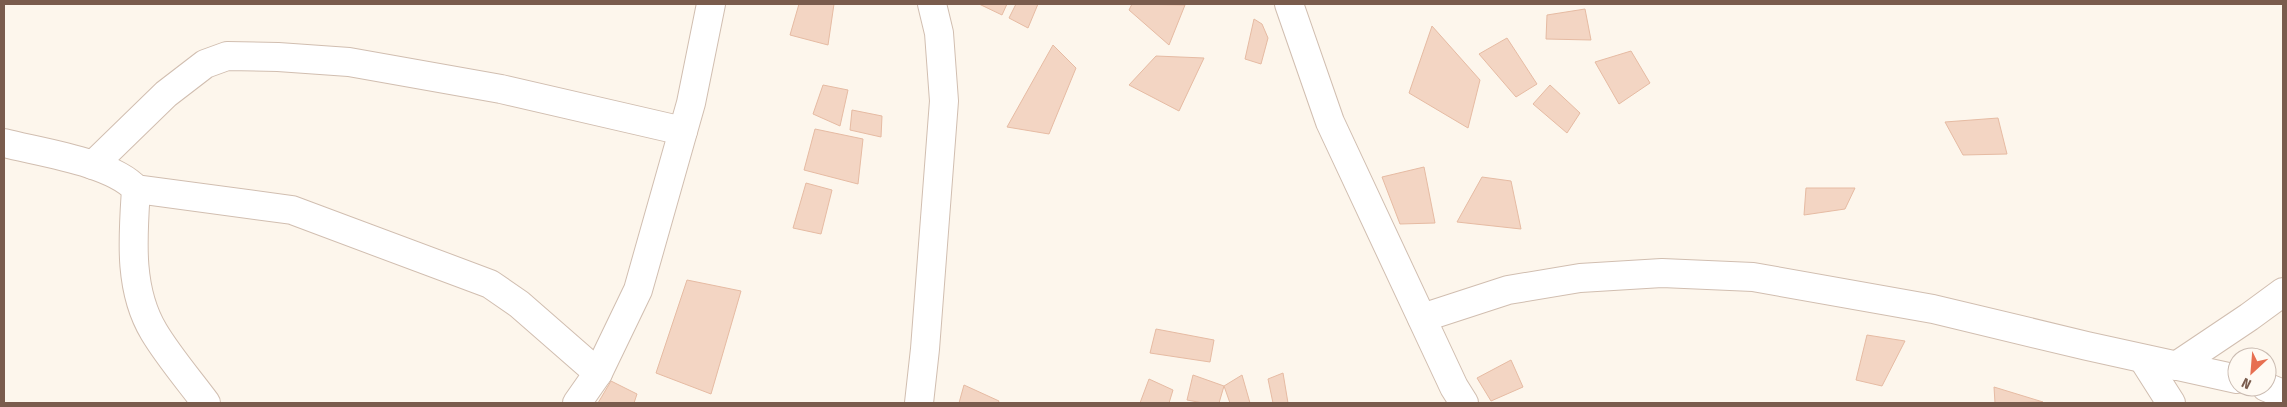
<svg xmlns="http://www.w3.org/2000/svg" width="2287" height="407" viewBox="0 0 2287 407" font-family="'Fira Sans Condensed',sans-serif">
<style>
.building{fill:#f3d5c3;stroke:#e6bba3}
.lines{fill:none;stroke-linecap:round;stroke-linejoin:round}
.street-casing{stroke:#d1beb0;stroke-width:30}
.street{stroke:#fff;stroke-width:28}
</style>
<rect width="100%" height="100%" fill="#fdf6ec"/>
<g class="building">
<path d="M799 4H834L828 45 790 35Z"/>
<path d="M979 4H1007L1002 15Z"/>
<path d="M1016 4H1038L1028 28 1009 18Z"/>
<path d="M1132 4 1185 5 1169 45 1129 10Z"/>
<path d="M1585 9 1591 40 1546 39 1547 15Z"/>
<path d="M1254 19 1262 24 1268 38 1261 64 1245 59Z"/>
<path d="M1432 26 1480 80 1468 128 1409 93Z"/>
<path d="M1507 38 1537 84 1516 97 1479 54Z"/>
<path d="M1053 45 1076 68 1049 134 1007 127Z"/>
<path d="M1631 51 1650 83 1619 104 1595 62Z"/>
<path d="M1156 56 1204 58 1179 111 1129 85Z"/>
<path d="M823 85 848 90 840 126 813 114Z"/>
<path d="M1550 85 1580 113 1567 133 1533 104Z"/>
<path d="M852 110 882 116 881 137 850 130Z"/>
<path d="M1998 118 2007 154 1963 155 1945 122Z"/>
<path d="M815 129 863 139 858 184 804 170Z"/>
<path d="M1424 167 1435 223 1400 224 1382 177Z"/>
<path d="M1482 177 1511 181 1521 229 1457 222Z"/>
<path d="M806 183 832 190 821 234 793 228Z"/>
<path d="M1806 188H1855L1845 209 1804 215Z"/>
<path d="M687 280 741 291 711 394 656 373Z"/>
<path d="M1156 329 1214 340 1210 362 1150 353Z"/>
<path d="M1867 335 1905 341 1882 386 1856 380Z"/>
<path d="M1511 360 1523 387 1491 401 1477 378Z"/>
<path d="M1283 373 1288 403H1273L1268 379Z"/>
<path d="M1193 375 1224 386 1219 403H1203L1187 400Z"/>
<path d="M1242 375 1250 403H1230L1224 386Z"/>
<path d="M1149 379 1173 390 1169 403H1140Z"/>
<path d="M611 381 637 394 634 403H598Z"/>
<path d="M964 385 999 401 998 403H959Z"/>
<path d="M1994 387 2043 402 1995 403Z"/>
</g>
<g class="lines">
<g class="street-casing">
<g id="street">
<path d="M1289 4 1330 122 1454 387 1464 403"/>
<path d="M4 143C39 152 112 162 136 189 133 236 128 289 154 332 169 357 189 380 206 403"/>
<path d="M93 165 166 94 205 64 227 56 278 57 349 62 501 89 683 131"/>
<path d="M136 189 292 210 490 284 519 304 598 373"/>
<path d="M1422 318 1508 290 1580 278 1662 273 1753 277 1933 309 2087 346 2237 379"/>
<path d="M2143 359 2171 403"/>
<path d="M2176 366 2249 317 2283 292"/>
<path d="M2266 387 2283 394"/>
<path d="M577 403 598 373 638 290 691 103 711 4"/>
<path d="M919 403 925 349 944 101 939 33 932 4"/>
</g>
</g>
<use href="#street" class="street"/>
</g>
<rect width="2287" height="407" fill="none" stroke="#7a5c4d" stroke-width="10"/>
<g transform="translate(2252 372) rotate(206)"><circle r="24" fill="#fffaf3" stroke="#cabbb1"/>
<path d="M0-4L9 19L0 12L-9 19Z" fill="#e76f51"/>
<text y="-8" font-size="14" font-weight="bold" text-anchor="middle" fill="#7a5c4d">N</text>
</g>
</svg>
